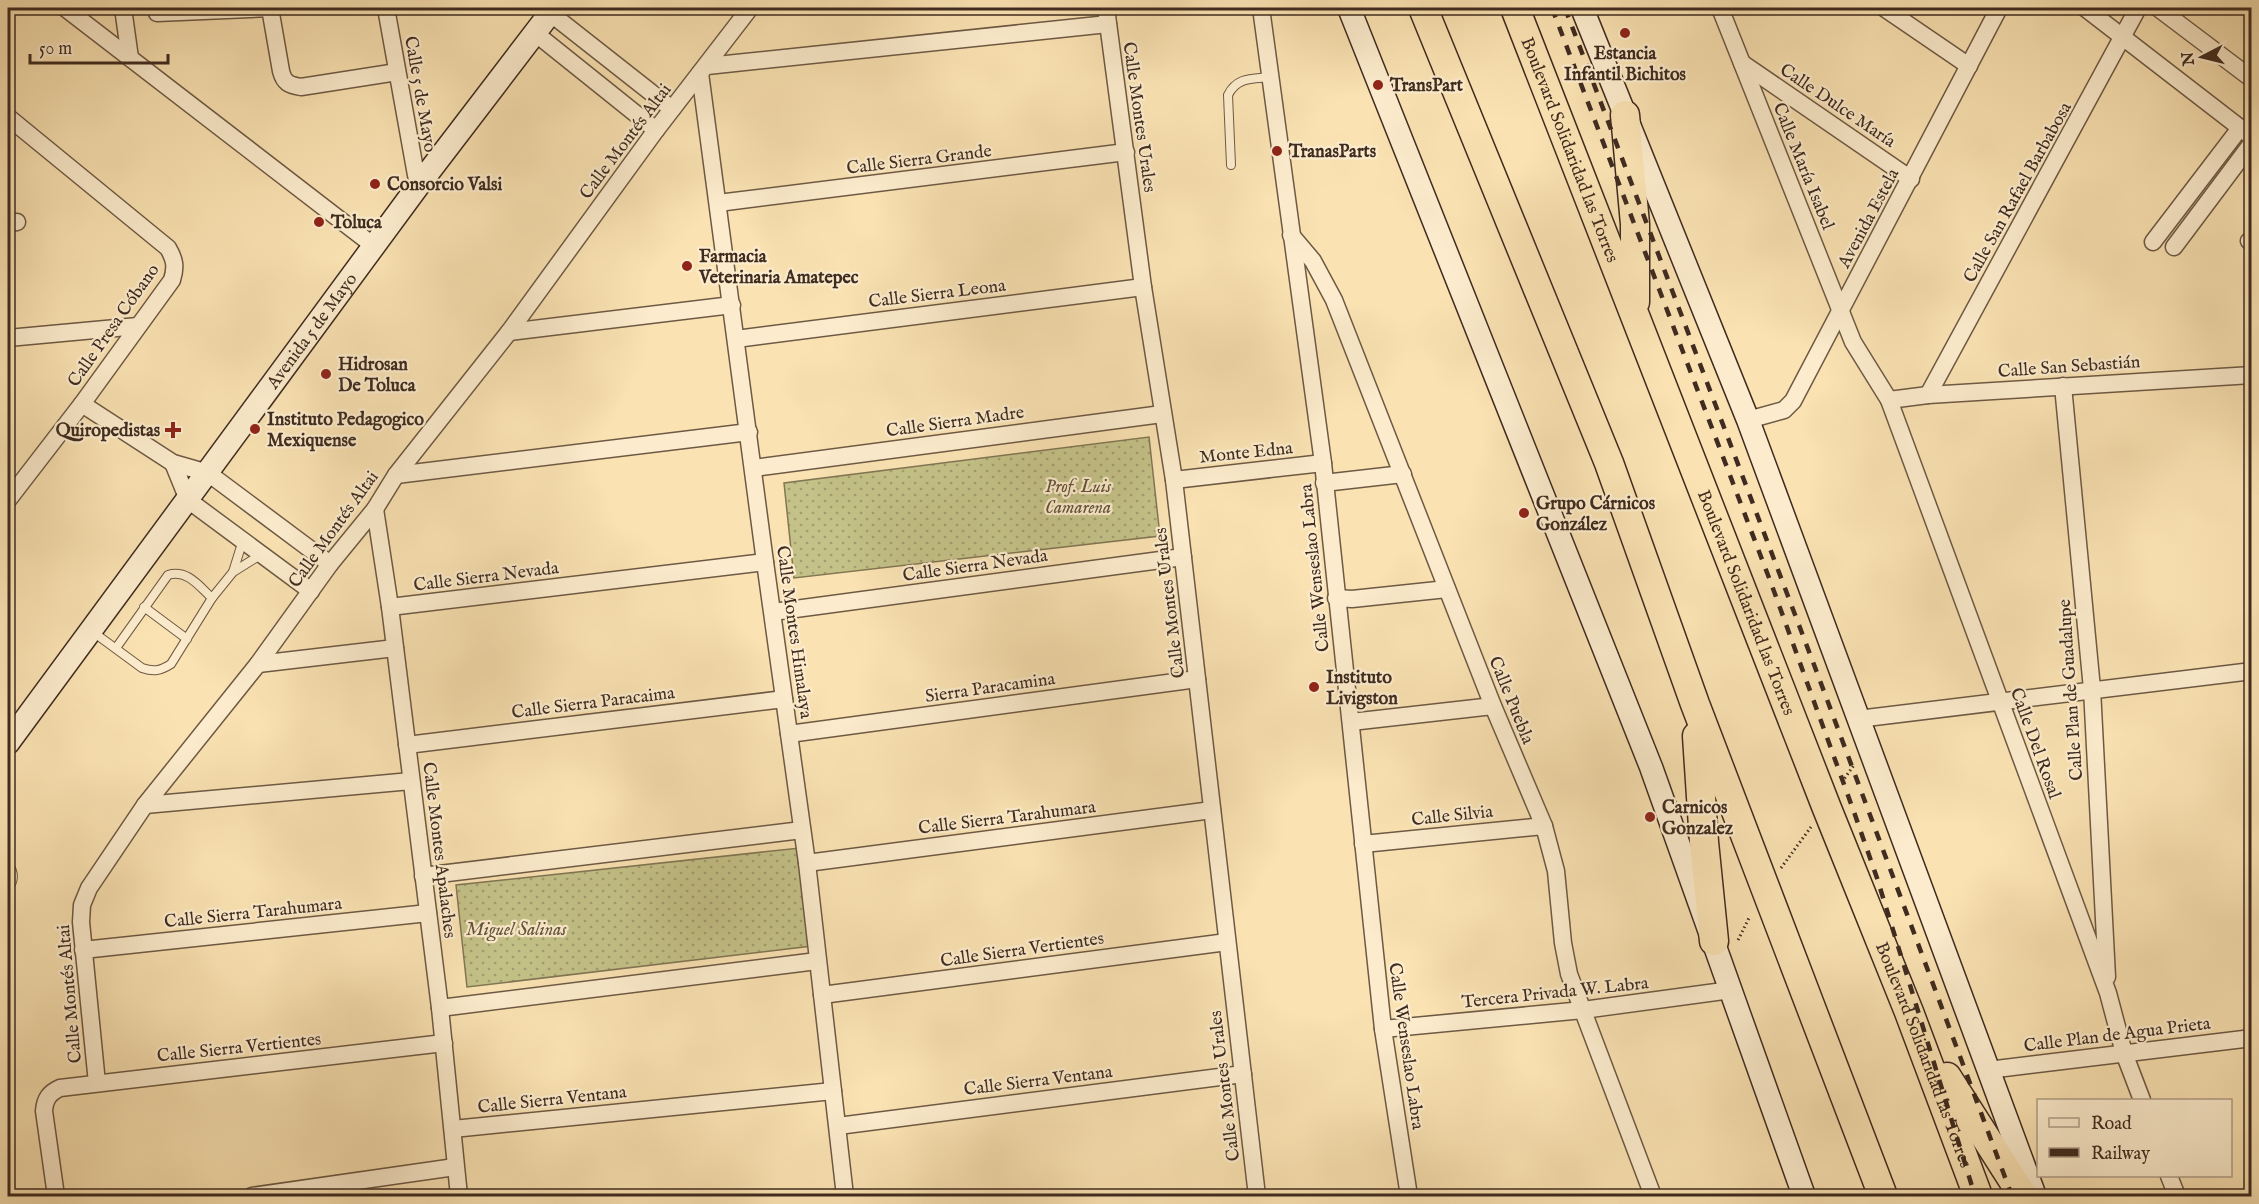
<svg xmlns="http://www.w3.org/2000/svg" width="2259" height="1204" viewBox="0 0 2259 1204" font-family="'IM FELL English',serif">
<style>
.grass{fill:url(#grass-dots);stroke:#827654;stroke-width:1.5}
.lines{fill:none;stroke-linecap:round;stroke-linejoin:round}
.lane-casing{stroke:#6e5944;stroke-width:10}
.street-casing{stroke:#6e5944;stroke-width:19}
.secondary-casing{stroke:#3f2b20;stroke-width:25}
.highway-casing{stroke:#3f2b20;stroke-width:31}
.path{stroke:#3f2b20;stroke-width:3;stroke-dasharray:1.5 3;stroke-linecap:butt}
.lane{stroke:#fceccd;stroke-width:8}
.street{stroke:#fceccd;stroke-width:16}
.secondary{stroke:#fceccd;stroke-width:22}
.highway{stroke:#fae2b2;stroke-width:28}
.rail{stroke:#3f2b20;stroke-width:4.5;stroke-dasharray:10 10;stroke-linecap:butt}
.poi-dot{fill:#8f2418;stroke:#fceccd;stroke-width:2}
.labels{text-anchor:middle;stroke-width:4.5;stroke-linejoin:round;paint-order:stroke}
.poi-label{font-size:18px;font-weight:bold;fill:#3f2b20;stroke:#fceccd;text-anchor:start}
.street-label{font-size:18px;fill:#3f2b20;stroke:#fceccd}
.park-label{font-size:18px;font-style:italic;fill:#60513a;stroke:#fceccd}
</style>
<defs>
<pattern id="grass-dots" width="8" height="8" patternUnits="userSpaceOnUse" patternTransform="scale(1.5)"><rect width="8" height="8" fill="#c4c288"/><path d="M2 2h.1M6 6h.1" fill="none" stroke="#a19e6f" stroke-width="1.8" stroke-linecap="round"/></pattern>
</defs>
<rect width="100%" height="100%" fill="#fae2b2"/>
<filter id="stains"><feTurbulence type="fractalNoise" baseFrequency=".00333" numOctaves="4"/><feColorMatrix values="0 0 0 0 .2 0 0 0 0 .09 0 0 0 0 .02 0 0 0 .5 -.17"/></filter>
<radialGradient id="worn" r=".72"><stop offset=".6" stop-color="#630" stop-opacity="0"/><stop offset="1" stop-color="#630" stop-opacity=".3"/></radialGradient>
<g class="grass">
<path d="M1149 437 1160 536 794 578 784 483Z"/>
<path d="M800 848 812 946 467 987 456 885Z"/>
</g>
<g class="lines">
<g class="lane-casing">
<g id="lane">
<path d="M1231 165 1228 95C1237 77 1252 79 1270 77"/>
<path d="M233 572 243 540"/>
<path d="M144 607 187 639"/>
<path d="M93 632 142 668C154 672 160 671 171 664L212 598 233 572 262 554"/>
<path d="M116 648 168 575C187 569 199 586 212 598"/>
<path d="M8 864C14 871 15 881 8 888"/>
</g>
</g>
<g class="street-casing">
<g id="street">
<path d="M65 8 374 246"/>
<path d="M123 8 130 58"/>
<path d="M270 8 281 71C284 83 289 85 301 87L397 72"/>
<path d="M386 8 418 186"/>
<path d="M1106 8 1143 287 1174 480 1257 1196"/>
<path d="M1261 8 1323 463 1383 1029 1409 1196"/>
<path d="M1720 8 1853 342 1889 400 2108 993 2124 1053 2142 1100"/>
<path d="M1884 8 1969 66"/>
<path d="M2085 8 2252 137"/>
<path d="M2158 8 2252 79"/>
<path d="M157 13 270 8"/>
<path d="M550 13 672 109"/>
<path d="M535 33 656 130"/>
<path d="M1742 63 1911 179"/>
<path d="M707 66 1108 24"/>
<path d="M700 73 765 562 807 863 845 1196"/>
<path d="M8 117 168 248C175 260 176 267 172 280L82 404 8 500"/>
<path d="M718 203 1126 152"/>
<path d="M8 223 17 222"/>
<path d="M1291 235 1313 261 1334 300 1493 706 1544 826 1556 871 1563 943 1569 974 1653 1196"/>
<path d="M2249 241 2252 243"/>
<path d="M2153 242 2240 128"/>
<path d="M2174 247 2252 143"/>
<path d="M509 332 732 305"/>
<path d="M8 338 138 326"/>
<path d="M736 339 1143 287"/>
<path d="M2063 386 2092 689 2107 977"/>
<path d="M1928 395 2138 8"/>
<path d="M1889 400 1928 395 2252 375"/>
<path d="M82 404 173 463 208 473 330 564"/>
<path d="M1748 420 1784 410 1793 401 1999 8"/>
<path d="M173 463 188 500 311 591"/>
<path d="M754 468 1162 414"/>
<path d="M396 475 749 432"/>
<path d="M1174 480 1323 463"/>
<path d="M1324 483 1403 474"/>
<path d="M375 509 390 607 440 1008 459 1196"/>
<path d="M1336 598 1352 599 1447 589"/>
<path d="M390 607 765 562"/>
<path d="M773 612 1183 557"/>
<path d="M258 664 395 648"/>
<path d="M1858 719C1989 704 2120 686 2252 671"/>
<path d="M1351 722 1493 706"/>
<path d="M789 734 1197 679"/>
<path d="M407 745 784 699"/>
<path d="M145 805 411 781"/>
<path d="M1363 844 1544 826"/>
<path d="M807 863 1212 810"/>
<path d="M423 876 802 830"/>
<path d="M83 950 428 913"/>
<path d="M822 995 1227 942"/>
<path d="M440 1008 817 961"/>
<path d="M1383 1029 1583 1010 1731 990"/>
<path d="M1988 1070 2252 1038"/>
<path d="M97 1083 81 922 82 905 89 888 145 805 258 664 330 564 375 509 396 475 509 332 656 130 750 8"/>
<path d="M838 1126 1243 1074"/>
<path d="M453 1129 833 1091"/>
<path d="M2169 1176 2177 1196"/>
<path d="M56 1196 44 1111C45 1099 49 1093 60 1088L444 1043"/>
<path d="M252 1196 455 1167"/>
</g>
</g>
<g class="secondary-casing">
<g id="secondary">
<path d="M1349 8 1651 767 1804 1196"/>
<path d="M1582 8 1748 420 2035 1196"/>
<path id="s1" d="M8 743 418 186 554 8"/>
</g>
</g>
<g class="highway-casing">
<g id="highway">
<path d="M1423 8 1609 463 1695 704 1883 1196"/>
<path id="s2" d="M1515 8 1826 806 1909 1012 1978 1196"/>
<path d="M1625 115 1635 224V302"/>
<path d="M1697 736 1704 842 1714 941"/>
<path d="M1947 1077 2023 1196"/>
</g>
</g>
<g class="path">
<path d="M1842 782 1854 765"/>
<path d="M1781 868 1811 827"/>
<path d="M1738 940 1750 916"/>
</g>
<use href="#lane" class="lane"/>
<use href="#street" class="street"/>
<use href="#secondary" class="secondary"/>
<use href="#highway" class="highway"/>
<g class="rail">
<path d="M1552 8 1771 583 1854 812 1877 878 1975 1196"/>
<path d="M1565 8 1816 670 2012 1196"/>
</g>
</g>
<g class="poi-dot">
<circle cx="1625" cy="33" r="6"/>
<circle cx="1378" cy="85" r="6"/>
<circle cx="1277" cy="151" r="6"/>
<circle cx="375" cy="184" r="6"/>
<circle cx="319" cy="222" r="6"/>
<circle cx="687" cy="266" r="6"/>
<circle cx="326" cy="374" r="6"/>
<circle cx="255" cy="429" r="6"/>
<path d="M170 421h6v6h6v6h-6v6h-6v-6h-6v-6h6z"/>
<circle cx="1524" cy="513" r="6"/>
<circle cx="1314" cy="687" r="6"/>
<circle cx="1650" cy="817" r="6"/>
</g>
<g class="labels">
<g class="poi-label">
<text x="1625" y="59" text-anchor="middle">Estancia<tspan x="1625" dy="21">Infantil Bichitos</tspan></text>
<text x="1390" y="91">TransPart</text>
<text x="1289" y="157">TranasParts</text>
<text x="387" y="190">Consorcio Valsi</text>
<text x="331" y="228">Toluca</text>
<text x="699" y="262">Farmacia<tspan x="699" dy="21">Veterinaria Amatepec</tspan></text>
<text x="338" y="370">Hidrosan<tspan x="338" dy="21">De Toluca</tspan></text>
<text x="267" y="425">Instituto Pedagogico<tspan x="267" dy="21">Mexiquense</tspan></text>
<text x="160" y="436" text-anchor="end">Quiropedistas</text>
<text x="1536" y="509">Grupo Cárnicos<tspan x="1536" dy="21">González</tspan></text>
<text x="1326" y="683">Instituto<tspan x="1326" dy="21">Livigston</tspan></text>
<text x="1662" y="813">Carnicos<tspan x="1662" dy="21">Gonzalez</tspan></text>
</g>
<g class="street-label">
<text transform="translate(421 94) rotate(80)" y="6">Calle 5 de Mayo</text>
<text transform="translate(1838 105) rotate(34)" y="6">Calle Dulce María</text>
<text transform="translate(1140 117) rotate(82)" y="6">Calle Montes Urales</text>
<text transform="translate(625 141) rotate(-53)" y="6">Calle Montés Altai</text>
<text dy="6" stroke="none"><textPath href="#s2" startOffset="152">Boulevard Solidaridad las Torres</textPath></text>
<text transform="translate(919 159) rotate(-7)" y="6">Calle Sierra Grande</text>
<text transform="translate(1804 166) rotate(68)" y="6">Calle María Isabel</text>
<text transform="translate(2017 192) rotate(-61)" y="6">Calle San Rafael Barbabosa</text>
<text transform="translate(1868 218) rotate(-62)" y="6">Avenida Estela</text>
<text transform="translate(937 293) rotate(-7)" y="6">Calle Sierra Leona</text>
<text transform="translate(113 325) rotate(-55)" y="6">Calle Presa Cóbano</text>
<text dy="6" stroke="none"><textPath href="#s1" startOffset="512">Avenida 5 de Mayo</textPath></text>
<text transform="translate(2069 366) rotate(-4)" y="6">Calle San Sebastián</text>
<text transform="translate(955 421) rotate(-8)" y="6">Calle Sierra Madre</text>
<text transform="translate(1246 452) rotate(-6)" y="6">Monte Edna</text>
<text transform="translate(333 529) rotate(-54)" y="6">Calle Montés Altai</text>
<text transform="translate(975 565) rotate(-8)" y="6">Calle Sierra Nevada</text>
<text transform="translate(1314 568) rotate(-96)" y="6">Calle Wenseslao Labra</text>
<text transform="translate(486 576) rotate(-7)" y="6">Calle Sierra Nevada</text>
<text dy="6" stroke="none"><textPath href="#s2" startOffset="638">Boulevard Solidaridad las Torres</textPath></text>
<text transform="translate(1169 603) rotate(-97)" y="6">Calle Montes Urales</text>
<text transform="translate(795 632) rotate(82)" y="6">Calle Montes Himalaya</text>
<text transform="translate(990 687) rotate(-8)" y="6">Sierra Paracamina</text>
<text transform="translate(2070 690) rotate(-94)" y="6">Calle Plan de Guadalupe</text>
<text transform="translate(1512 700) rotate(68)" y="6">Calle Puebla</text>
<text transform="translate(593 702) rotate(-7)" y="6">Calle Sierra Paracaima</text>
<text transform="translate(2036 743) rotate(70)" y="6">Calle Del Rosal</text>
<text transform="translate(1452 815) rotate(-6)" y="6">Calle Silvia</text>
<text transform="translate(1007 817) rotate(-7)" y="6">Calle Sierra Tarahumara</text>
<text transform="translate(440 850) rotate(83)" y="6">Calle Montes Apalaches</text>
<text transform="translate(253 912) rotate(-6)" y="6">Calle Sierra Tarahumara</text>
<text transform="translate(1022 949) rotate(-8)" y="6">Calle Sierra Vertientes</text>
<text transform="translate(1555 992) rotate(-6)" y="6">Tercera Privada W. Labra</text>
<text transform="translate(69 994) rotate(-95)" y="6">Calle Montés Altai</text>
<text transform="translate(2117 1034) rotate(-7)" y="6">Calle Plan de Agua Prieta</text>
<text transform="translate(1407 1046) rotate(82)" y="6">Calle Wenseslao Labra</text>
<text transform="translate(239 1047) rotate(-6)" y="6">Calle Sierra Vertientes</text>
<text dy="6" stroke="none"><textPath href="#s2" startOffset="1124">Boulevard Solidaridad las Torres</textPath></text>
<text transform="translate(1038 1080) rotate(-7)" y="6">Calle Sierra Ventana</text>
<text transform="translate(1224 1086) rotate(-97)" y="6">Calle Montes Urales</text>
<text transform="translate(552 1099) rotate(-6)" y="6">Calle Sierra Ventana</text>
</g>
<g class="park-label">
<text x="1078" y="492">Prof. Luis<tspan x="1078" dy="21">Camarena</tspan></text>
<text x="516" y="935">Miguel Salinas</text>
</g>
</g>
<rect width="2259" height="1204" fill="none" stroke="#fae2b2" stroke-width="30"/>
<rect x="9" y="9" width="2241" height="1186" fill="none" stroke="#3f2b20" stroke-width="3"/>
<rect x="15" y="15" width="2229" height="1174" fill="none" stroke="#3f2b20" stroke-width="1.5"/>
<rect x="2037" y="1099" width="195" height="78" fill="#fceccd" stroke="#b09f88" stroke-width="1.5"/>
<rect x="2049" y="1118" width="30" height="9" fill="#fceccd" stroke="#b09f88" stroke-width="1.5"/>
<text x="2091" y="1129" font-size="18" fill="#3f2b20">Road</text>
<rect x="2049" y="1148" width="30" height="9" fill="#3f2b20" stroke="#b09f88" stroke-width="1.5"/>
<text x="2091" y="1159" font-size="18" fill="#3f2b20">Railway</text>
<g transform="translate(2202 57) rotate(263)" stroke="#fceccd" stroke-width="4.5" paint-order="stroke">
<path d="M0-4.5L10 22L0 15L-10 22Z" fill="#3f2b20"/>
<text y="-9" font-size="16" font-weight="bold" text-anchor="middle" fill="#3f2b20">N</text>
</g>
<path d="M30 54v9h138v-9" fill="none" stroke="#3f2b20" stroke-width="3"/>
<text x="39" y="54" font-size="18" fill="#3f2b20" stroke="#fceccd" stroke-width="4.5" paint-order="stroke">50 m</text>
<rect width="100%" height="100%" filter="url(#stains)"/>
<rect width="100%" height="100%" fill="url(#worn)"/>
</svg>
